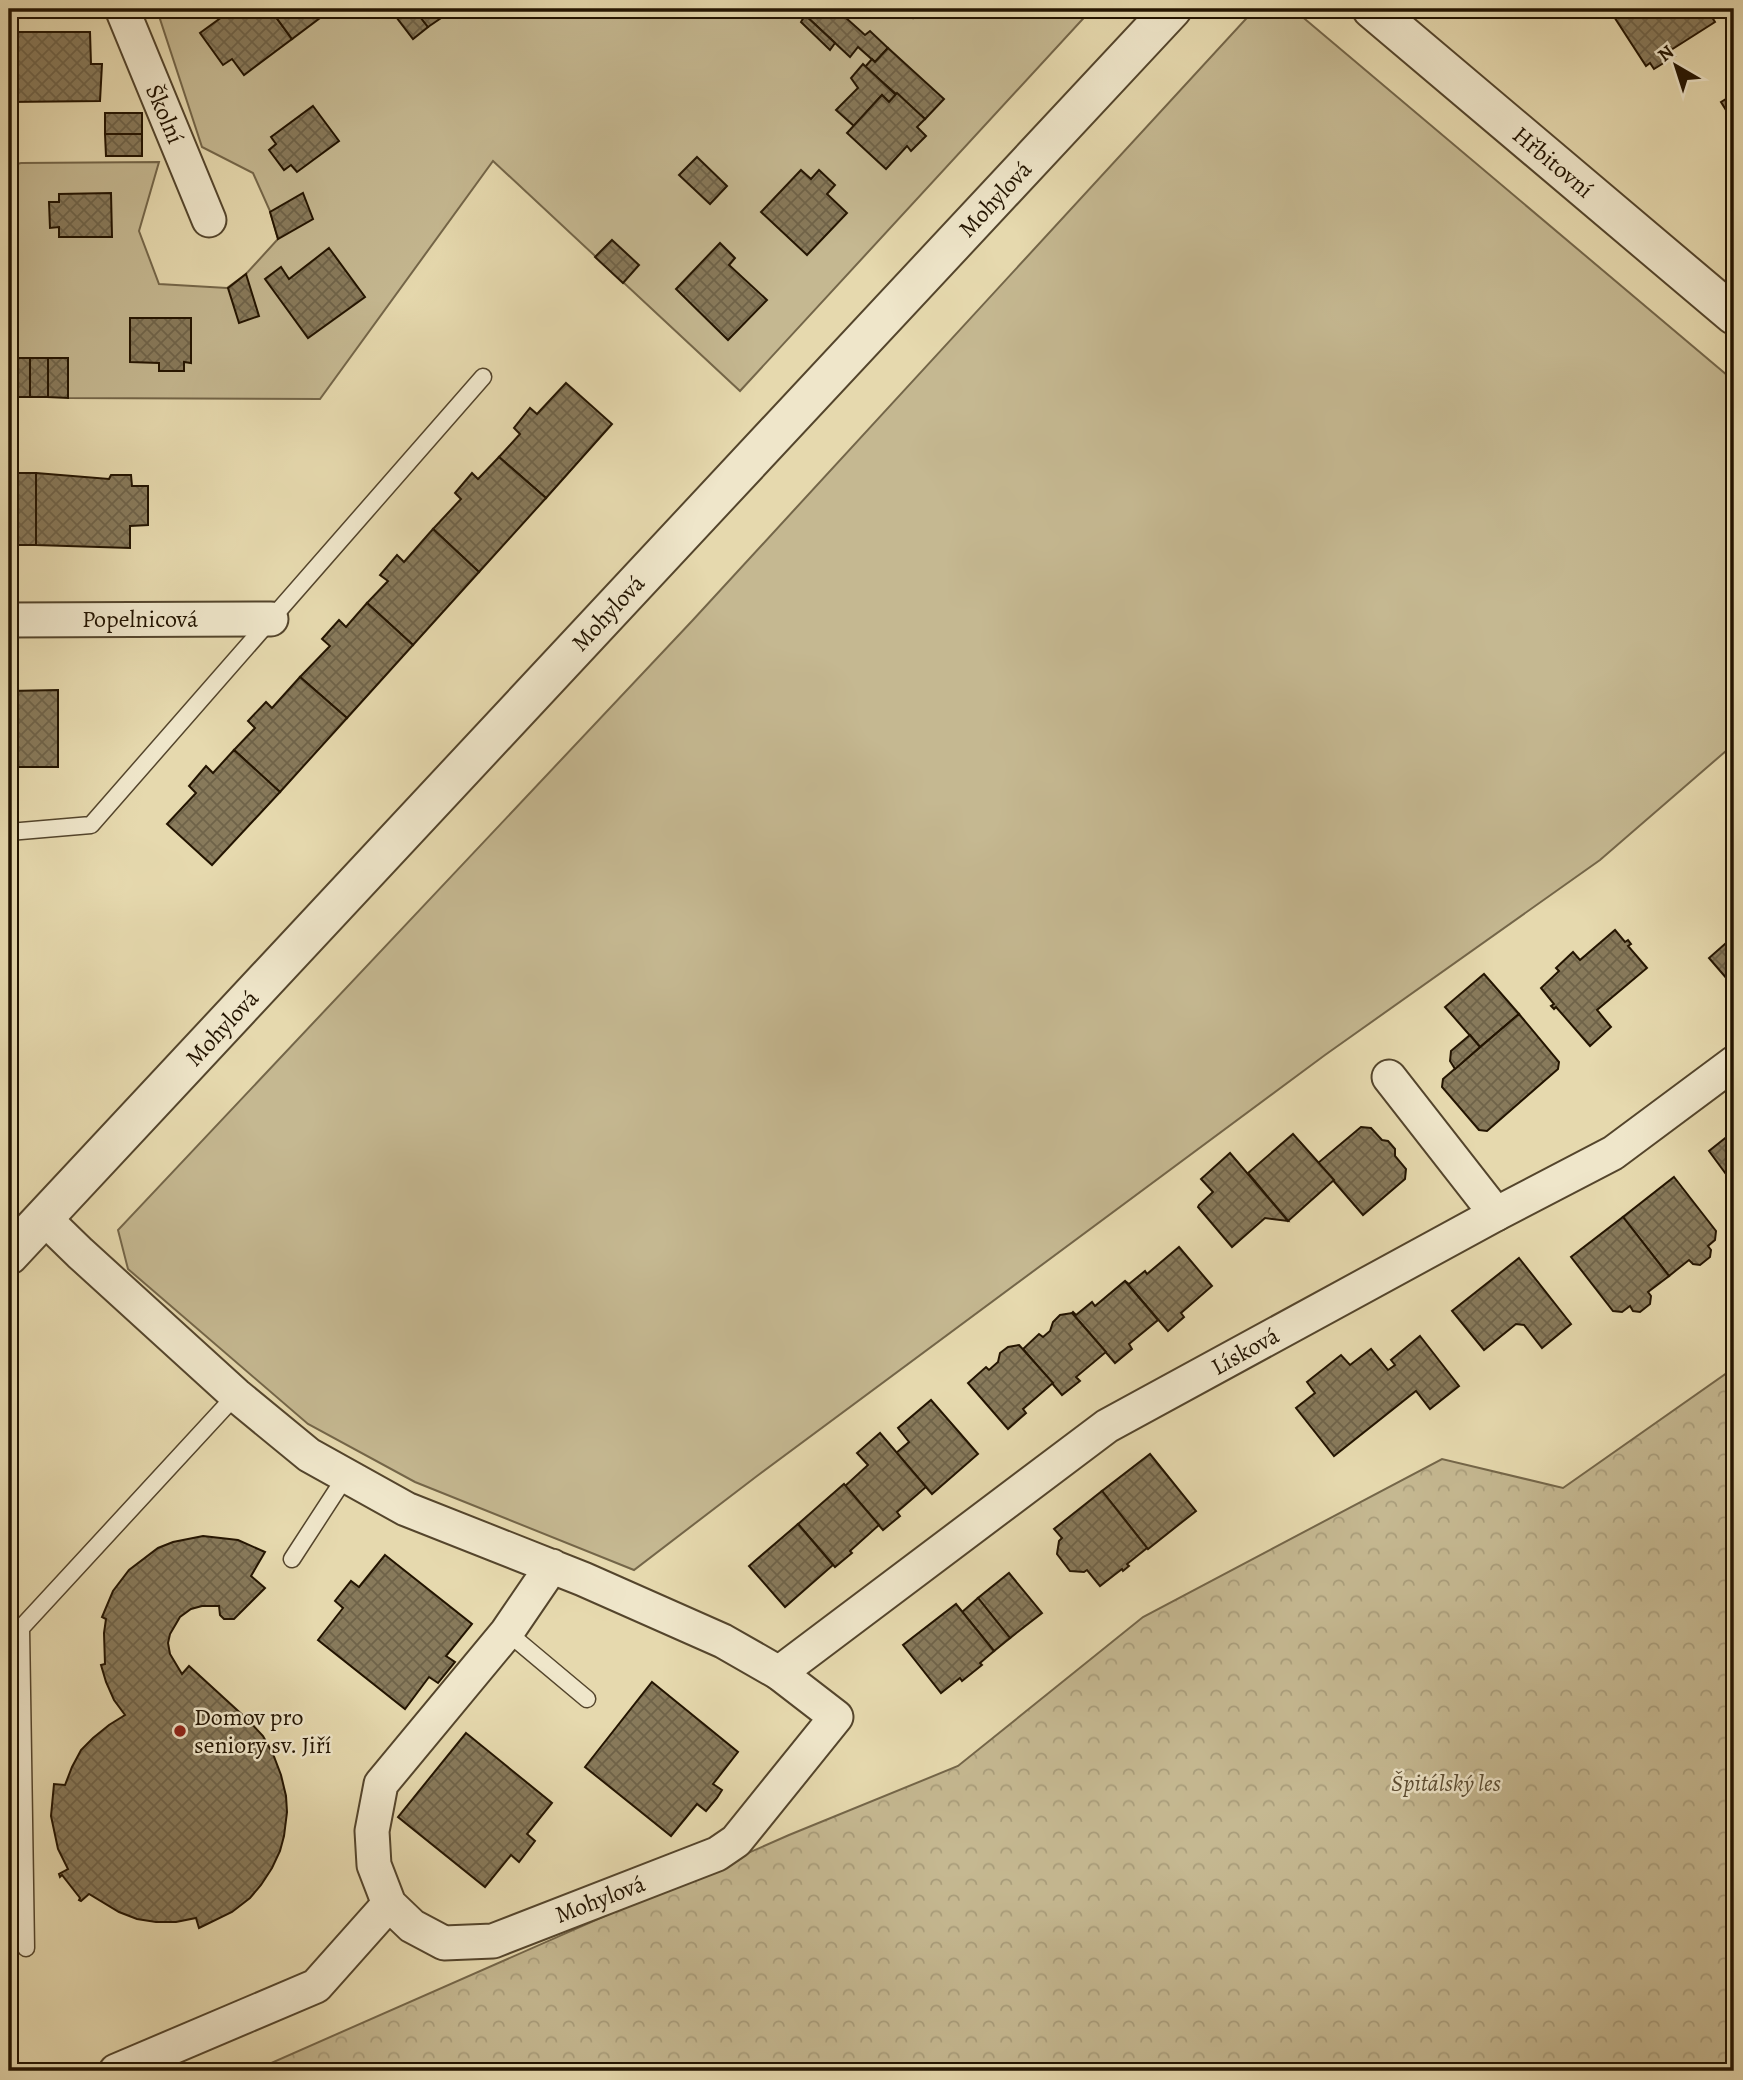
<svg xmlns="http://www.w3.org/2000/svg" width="1743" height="2080" viewBox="0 0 1743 2080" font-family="Alegreya,serif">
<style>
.green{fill:#c5b891;stroke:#746649;stroke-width:2}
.forest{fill:url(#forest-crowns);stroke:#746649;stroke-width:2}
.building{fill:url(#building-cross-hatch);stroke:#231401;stroke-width:2}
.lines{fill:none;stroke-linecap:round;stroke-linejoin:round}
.service-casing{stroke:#54452c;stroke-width:19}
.minor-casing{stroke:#54452c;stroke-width:37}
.tertiary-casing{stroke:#54452c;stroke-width:42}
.service{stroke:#efe6ca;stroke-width:16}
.minor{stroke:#efe6ca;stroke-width:33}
.tertiary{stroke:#efe6ca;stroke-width:38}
.poi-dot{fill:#8f2418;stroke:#efe6ca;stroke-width:2.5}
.labels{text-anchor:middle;stroke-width:5;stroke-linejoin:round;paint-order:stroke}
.street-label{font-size:24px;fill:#231401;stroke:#efe6ca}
.poi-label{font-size:24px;fill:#231401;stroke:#efe6ca;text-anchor:start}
.park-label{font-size:24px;font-style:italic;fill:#5c4d33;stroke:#efe6ca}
</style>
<defs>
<pattern id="forest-crowns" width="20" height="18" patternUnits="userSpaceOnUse" patternTransform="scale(1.75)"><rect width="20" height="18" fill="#c5b891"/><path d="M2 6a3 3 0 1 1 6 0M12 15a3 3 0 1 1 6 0" fill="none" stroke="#a99d7b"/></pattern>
<pattern id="building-cross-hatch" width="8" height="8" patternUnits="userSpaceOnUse" patternTransform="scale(1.75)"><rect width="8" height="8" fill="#887a5b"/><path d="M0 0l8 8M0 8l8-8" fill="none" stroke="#6f6349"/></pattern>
</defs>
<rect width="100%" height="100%" fill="#e6d9ae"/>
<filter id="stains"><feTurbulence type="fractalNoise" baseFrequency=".00286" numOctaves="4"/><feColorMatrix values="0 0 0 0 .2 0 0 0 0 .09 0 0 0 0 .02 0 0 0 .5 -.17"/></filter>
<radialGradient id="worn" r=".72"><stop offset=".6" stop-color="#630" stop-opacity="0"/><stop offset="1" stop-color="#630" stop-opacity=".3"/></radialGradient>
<g class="green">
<path d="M173 9H1092L740 391 493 161 320 399 68 398V359L9 358V166L21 163 159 162 139 231 159 284 227 288 246 274 278 239 270 211 253 173 202 147 160 19Z"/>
<path d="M1255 9H1293L1734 381V744L1600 860 1325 1055 757 1476 634 1570 415 1482 308 1424 128 1269 118 1230 692 621Z"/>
</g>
<path class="forest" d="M1734 1368V2071H253L789 1835 958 1766 1143 1617 1442 1459 1563 1488Z"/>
<g class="building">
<path d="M233 9H270L292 39 244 75 232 59 223 65 200 33Z"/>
<path d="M270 9H332L292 39Z"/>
<path d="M390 9H414L428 27 413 39Z"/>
<path d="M414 9H438L444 16 428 27Z"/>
<path d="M811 9H836L865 35 870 31 888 48 875 62 858 47 850 57 805 15Z"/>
<path d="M845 9H859L853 16Z"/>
<path d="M903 9H921L913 18Z"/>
<path d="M1609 9H1707L1715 22 1671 50 1675 56 1654 69 1650 63 1646 66Z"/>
<path d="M805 15 835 43 830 50 801 22Z"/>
<path d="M9 32H90L91 64H102L100 101 9 102Z"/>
<path d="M888 48 944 99 925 119 865 67 872 59 875 62Z"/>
<path d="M863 64 896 95 889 102 882 95 854 126 836 110 858 88 851 78Z"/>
<path d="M897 93 925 119 917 127 926 136 911 151 907 146 886 169 847 133 882 95 889 102Z"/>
<path d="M1734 94V123L1721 102Z"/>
<path d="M313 106 339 141 297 172 291 165 284 170 269 150 276 144 271 137Z"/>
<rect x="105" y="113" width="37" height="21"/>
<path d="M105 134H142V156H106Z"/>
<path d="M697 157 727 186 710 204 679 175Z"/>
<path d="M801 170 811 179 819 170 835 185 827 194 847 213 807 255 761 212Z"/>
<path d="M111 193 112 237H59V227L50 228 49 202H59V194Z"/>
<path d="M303 193 313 219 278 239 270 212Z"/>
<path d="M612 240 639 265 623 283 595 257Z"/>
<path d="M720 243 735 258 729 265 767 300 728 340 676 289Z"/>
<path d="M329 248 365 297 308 338 265 279 281 267 289 279Z"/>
<path d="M246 274 259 316 239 323 228 288Z"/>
<path d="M130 318H191V363L184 362V371H159V363L130 362Z"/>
<rect x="9" y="358" width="2" height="39"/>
<rect x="11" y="358" width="19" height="39"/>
<rect x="30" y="358" width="18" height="39"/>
<path d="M48 358H68V398L48 397Z"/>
<path d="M566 383 612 424 546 498 499 457 520 434 514 428 530 408 537 414Z"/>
<path d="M499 457 546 498 479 572 433 529 461 499 455 493 472 473 478 479Z"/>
<rect x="9" y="473" width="27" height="72"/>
<path d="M36 473 109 479 111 475H131L132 486H148V525L130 526V548L36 545Z"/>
<path d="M433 529 479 572 413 645 367 603 388 581 380 575 397 555 404 562Z"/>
<path d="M367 603 413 645 347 718 300 677 330 646 322 639 339 620 346 627Z"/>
<path d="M300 677 347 718 280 792 234 750 255 728 248 721 266 702 272 708Z"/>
<path d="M58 690V767H9V691Z"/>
<path d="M234 750 280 792 212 865 167 824 196 793 189 786 206 766 213 773Z"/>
<path d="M1615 930 1625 942 1628 940 1631 944 1628 946 1647 968 1597 1010 1611 1027 1590 1046 1556 1007 1554 1009 1551 1006 1554 1004 1541 988 1559 971 1556 968 1573 952 1580 960Z"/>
<path d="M1734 936V987L1709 958Z"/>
<path d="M1484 974 1519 1014 1480 1047 1445 1007Z"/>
<path d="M1519 1014 1559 1062 1558 1069 1487 1131 1479 1130 1442 1087 1443 1079Z"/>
<path d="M1470 1035 1480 1047 1455 1069 1450 1061 1451 1051Z"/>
<path d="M1361 1127 1371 1128 1382 1140 1388 1141 1395 1149V1156L1406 1169 1405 1179 1363 1215 1318 1163Z"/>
<path d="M1734 1131V1185L1709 1151Z"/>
<path d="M1293 1134 1334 1180 1288 1221 1248 1173Z"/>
<path d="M1230 1153 1288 1221 1265 1218 1232 1247 1198 1207 1199 1205 1213 1192 1201 1179Z"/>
<path d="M1674 1177 1716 1231 1715 1240 1708 1246 1711 1250 1710 1257 1700 1265 1693 1264 1689 1260 1669 1276 1623 1217Z"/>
<path d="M1623 1217 1669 1276 1648 1292 1651 1296 1650 1304 1640 1312 1633 1311 1630 1306 1622 1312 1613 1311 1571 1257Z"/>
<path d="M1179 1247 1212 1286 1181 1313 1184 1317 1168 1331 1125 1281 1129 1284 1145 1271 1147 1274Z"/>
<path d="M1519 1258 1571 1324 1542 1348 1524 1325 1516 1324 1484 1350 1452 1311Z"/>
<path d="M1125 1281 1158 1320 1129 1344 1132 1349 1115 1363 1072 1313 1073 1312 1076 1315 1092 1302 1095 1306Z"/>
<path d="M1072 1313 1106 1352 1076 1377 1080 1381 1062 1395 1023 1349 1039 1334 1043 1337 1050 1331 1053 1322 1060 1315Z"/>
<path d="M1420 1336 1459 1386 1430 1409 1416 1391 1334 1456 1296 1408 1315 1393 1307 1382 1341 1355 1350 1365 1371 1349 1388 1370 1395 1365 1391 1360Z"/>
<path d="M1019 1345 1053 1383 1023 1409 1026 1413 1008 1429 968 1383 986 1367 989 1370 998 1362 1000 1353 1008 1347Z"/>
<path d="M931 1400 978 1454 932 1494 896 1453 909 1442 898 1428Z"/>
<path d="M880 1433 926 1487 897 1512 900 1516 883 1530 845 1486 868 1465 857 1453Z"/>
<path d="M1150 1454 1196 1511 1148 1549 1102 1491Z"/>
<path d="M844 1484 879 1525 850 1551 852 1553 835 1567 798 1524Z"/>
<path d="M1102 1491 1147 1548 1127 1564 1129 1566 1123 1571 1122 1569 1100 1586 1087 1570 1084 1572 1070 1571 1057 1554 1059 1541 1062 1538 1054 1529Z"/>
<path d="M798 1524 833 1565 785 1607 749 1566Z"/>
<path d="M203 1536 238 1540 265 1552 251 1576 265 1588 234 1619H224L220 1615 219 1606H202L191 1609 180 1617 170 1634 168 1643 170 1654 182 1674 189 1666 248 1720 263 1736 273 1754 281 1775 286 1796 287 1812 284 1836 280 1851 272 1868 261 1885 250 1898 232 1912 199 1928 196 1918 176 1922H156L137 1919 119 1912 89 1894 81 1901 79 1900 80 1898 62 1875 60 1877 59 1874 68 1869 58 1849 51 1816 54 1784 65 1785 72 1767 81 1750 93 1738 109 1725 125 1715 114 1700 106 1682 101 1665 105 1664 104 1633 106 1619 102 1617 113 1591 129 1570 158 1548 173 1542Z"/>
<path d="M385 1555 472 1624 446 1656 455 1662 438 1683 429 1677 405 1709 318 1640 343 1608 335 1601 351 1581 359 1587Z"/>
<path d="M1009 1573 1042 1613 1010 1638 978 1598Z"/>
<path d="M978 1598 1010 1638 994 1651 962 1612Z"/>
<path d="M956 1604 994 1651 980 1663 982 1665 962 1681 960 1678 941 1693 903 1645Z"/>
<path d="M652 1682 738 1752 713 1784 722 1790 717 1798 706 1811 697 1804 671 1836 585 1767Z"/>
<path d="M466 1733 552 1803 527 1834 535 1841 519 1862 511 1855 485 1887 398 1817Z"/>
</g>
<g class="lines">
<g class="service-casing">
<g id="service">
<path d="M9 832 91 825 483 377"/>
<path d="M292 1559 346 1476"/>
<path d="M507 1632 587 1699"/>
<path d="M26 1948 21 1628 236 1395"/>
</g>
</g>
<g class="minor-casing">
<g id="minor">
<path d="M122 9 209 220"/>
<path d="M9 620 271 619"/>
<path d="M1389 1077 1496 1214"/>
<path d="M44 1218 80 1253 236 1395 309 1455 406 1509 583 1579 723 1641 779 1673 836 1717 736 1841 717 1854 493 1941 444 1943 412 1926 389 1904 374 1865 372 1831 381 1784 507 1632 552 1566"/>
<path d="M779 1673 1107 1426 1496 1214 1613 1153 1734 1063"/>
<path d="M116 2071 316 1986 389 1904"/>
</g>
</g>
<g class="tertiary-casing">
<g id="tertiary">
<path d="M1372 9 1734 315"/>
<path d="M9 1255 1172 9"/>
</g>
</g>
<use href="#service" class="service"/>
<use href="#minor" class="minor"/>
<use href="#tertiary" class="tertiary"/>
</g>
<circle class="poi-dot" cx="180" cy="1731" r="7"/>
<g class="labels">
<g class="street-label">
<text transform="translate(165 114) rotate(67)" y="8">Školní</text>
<text transform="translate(1553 162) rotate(40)" y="8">Hřbitovní</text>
<text transform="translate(995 199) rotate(-47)" y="8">Mohylová</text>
<text transform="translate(608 613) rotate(-47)" y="8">Mohylová</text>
<text x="140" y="627">Popelnicová</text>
<text transform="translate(222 1028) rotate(-47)" y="8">Mohylová</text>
<text transform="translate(1245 1351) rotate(-29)" y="8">Lísková</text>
<text transform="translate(600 1899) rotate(-21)" y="8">Mohylová</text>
</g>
<g class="poi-label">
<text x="194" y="1725">Domov pro<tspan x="194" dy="28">seniory sv. Jiří</tspan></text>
</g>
<g class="park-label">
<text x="1446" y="1791">Špitálský les</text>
</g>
</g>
<rect width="1743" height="2080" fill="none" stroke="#e6d9ae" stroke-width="35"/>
<rect x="10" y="10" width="1722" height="2059" fill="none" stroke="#231401" stroke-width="3.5"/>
<rect x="18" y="18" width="1708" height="2045" fill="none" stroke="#231401" stroke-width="2"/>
<g transform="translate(1676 66) rotate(321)" stroke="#efe6ca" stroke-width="5" paint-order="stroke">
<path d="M0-5L12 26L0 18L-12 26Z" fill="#231401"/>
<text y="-10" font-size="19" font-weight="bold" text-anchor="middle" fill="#231401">N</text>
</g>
<rect width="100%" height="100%" filter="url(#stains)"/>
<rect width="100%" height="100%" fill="url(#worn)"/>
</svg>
